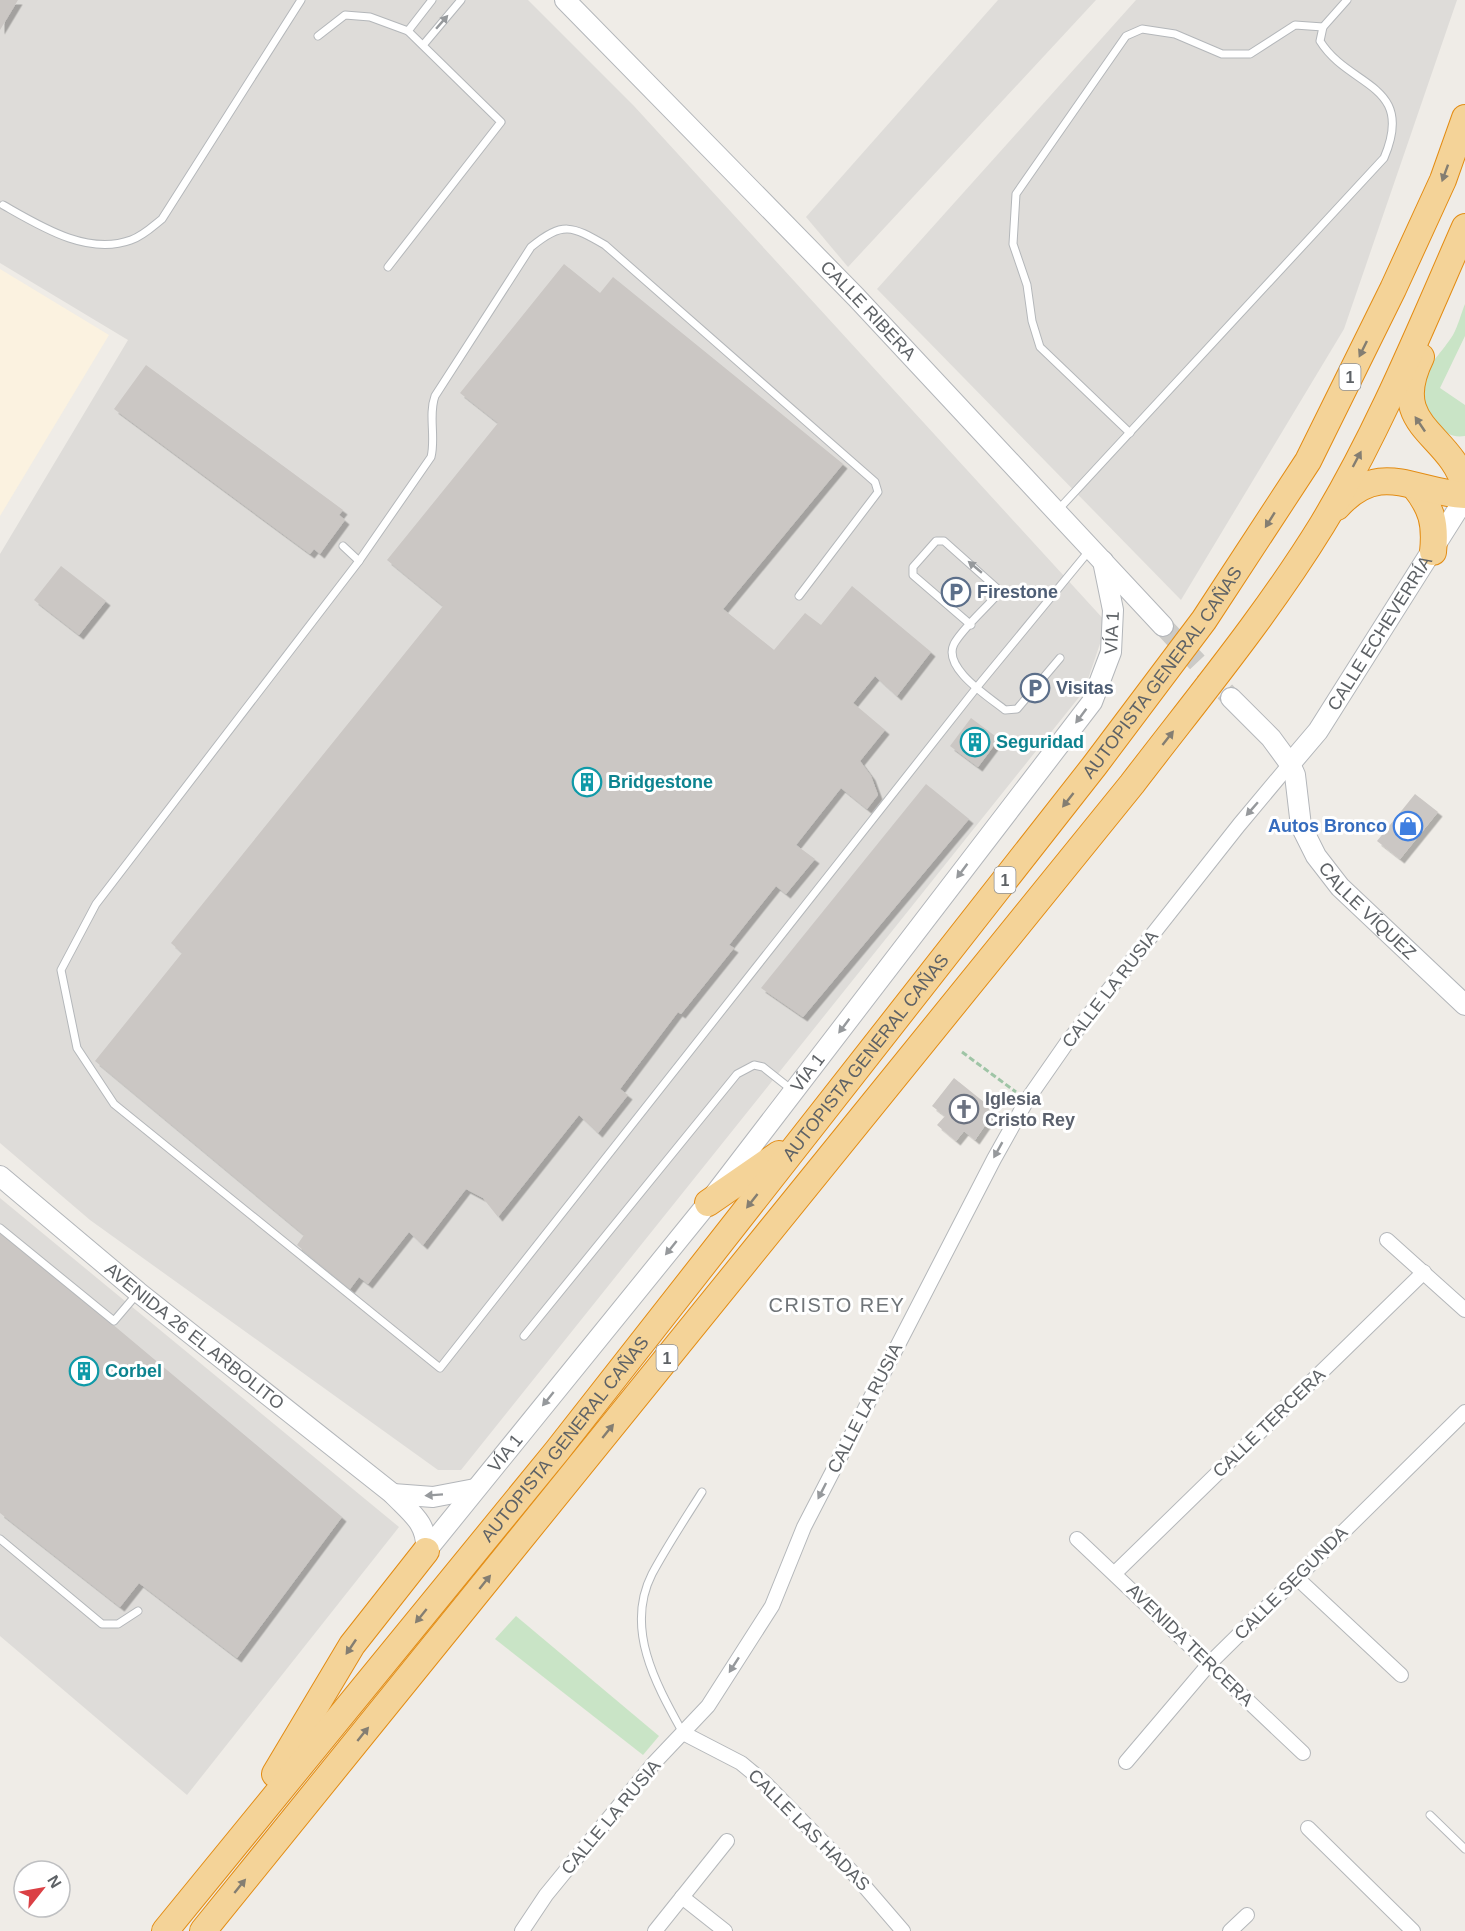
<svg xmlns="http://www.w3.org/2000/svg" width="1465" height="1931" viewBox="0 0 1465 1931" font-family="Arial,sans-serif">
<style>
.commercial{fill:#fbf2e0}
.industrial{fill:#dedcd9}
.green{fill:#c9e4c6}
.building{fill:#cbc7c4;filter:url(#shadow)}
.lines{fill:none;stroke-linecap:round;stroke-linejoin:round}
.secondary-tunnel{stroke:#cbcac7;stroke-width:20;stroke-dasharray:20 10;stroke-linecap:butt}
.lane-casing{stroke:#b4b7ba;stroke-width:9}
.street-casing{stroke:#b4b7ba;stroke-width:16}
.secondary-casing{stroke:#b3b6ba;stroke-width:22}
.highway-casing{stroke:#e38c13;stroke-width:28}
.path{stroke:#9fc5a6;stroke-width:3;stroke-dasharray:6 3;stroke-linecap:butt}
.lane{stroke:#fff;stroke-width:7}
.street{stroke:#fff;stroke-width:14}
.secondary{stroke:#fff;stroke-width:20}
.highway{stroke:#f4d398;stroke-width:26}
.oneway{fill:#96999c}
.oneway2{fill:#847e72}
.labels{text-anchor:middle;stroke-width:6;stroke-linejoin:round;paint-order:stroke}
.shield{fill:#fff;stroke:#8e9194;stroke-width:1.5}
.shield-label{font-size:16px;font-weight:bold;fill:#5e6266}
.street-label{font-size:18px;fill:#5e6266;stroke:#fff}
.service-label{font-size:18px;font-weight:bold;fill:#4e5e75;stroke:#fff;text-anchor:start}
.culture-label{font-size:18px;font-weight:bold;fill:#0d838f;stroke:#fff;text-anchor:start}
.shop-label{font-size:18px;font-weight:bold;fill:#366cbe;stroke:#fff;text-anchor:end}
.worship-label{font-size:18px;font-weight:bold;fill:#5b616d;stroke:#fff;text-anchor:start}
.neighbourhood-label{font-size:20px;letter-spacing:1.5px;fill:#6f7478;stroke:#fff}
</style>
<defs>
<filter id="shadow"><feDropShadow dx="4.5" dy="4.5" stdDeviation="0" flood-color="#0004"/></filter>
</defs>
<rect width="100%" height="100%" fill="#efece7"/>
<path class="commercial" d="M0 269 109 335 0 516Z"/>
<g class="industrial">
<path d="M0 0H528L634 106 1107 623 1084 691 461 1470H438L90 1220 0 1143V554L128 340 0 263Z"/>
<path d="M998 0H1096L848 267 806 217Z"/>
<path d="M1136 0H1457L1344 329 1181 600 877 289Z"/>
<path d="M0 1198 399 1527 187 1795 0 1636Z"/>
</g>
<g class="green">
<path d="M1465 304V336L1440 388 1465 405V436C1452 438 1445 433 1437 424 1400 384 1432 368 1453 335 1458 326 1461 314 1465 304Z"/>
<path d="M516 1616 659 1736 643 1755 495 1639Z"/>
</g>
<g class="building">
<path d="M0 0H18L0 30Z"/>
<path d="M564 264 600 293 613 277 843 464 723 609 774 650 805 613 821 625 852 586 931 652 897 696 875 676 853 703 885 730 860 761 871 776 878 795 867 809 841 788 796 845 815 859 786 894 776 886 729 945 734 948 681 1014 678 1012 620 1089 628 1095 598 1133 579 1115 498 1217 483 1198 466 1189 423 1245 409 1232 368 1284 359 1277 350 1289 297 1245 304 1235 95 1061 182 953 171 943 443 606 387 560 498 423 460 393Z"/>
<path d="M146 365 343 510 339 515 345 520 320 554 314 549 310 554 114 409Z"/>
<path d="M61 566 106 601 79 635 34 600Z"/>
<path d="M971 718 999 739 978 767 950 746Z"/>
<path d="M926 784 969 819 803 1017 761 988Z"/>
<path d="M1415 794 1438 812 1400 859 1377 841Z"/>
<path d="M954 1078 995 1111 975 1140 964 1131 956 1141 937 1125 945 1116 932 1106Z"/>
<path d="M0 1230 342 1517 237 1658 139 1583 120 1607 0 1513Z"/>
</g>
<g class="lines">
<path class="secondary-tunnel" d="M1163 626 1231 698"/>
<g class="lane-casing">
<g id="lane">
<path d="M408 31 432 0"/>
<path d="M318 36 345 15 370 17 408 31 501 122 388 267"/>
<path d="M424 44 461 0"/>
<path d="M3 205C40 226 87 256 131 240 143 236 152 227 162 219L301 0"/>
<path d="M1130 433 1040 347 1032 321 1027 285 1013 244 1016 194 1126 36 1142 29 1175 34 1222 54H1250L1295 25 1323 27"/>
<path d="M1058 510 1384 158C1416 83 1349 88 1320 41L1323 27 1347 0"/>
<path d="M343 546 359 561"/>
<path d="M799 596 878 492 875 482 605 245C572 226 563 221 531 247L435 396C428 415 436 437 431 457L359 561 96 904 61 970 77 1048 114 1104 440 1368 977 687 1089 551"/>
<path d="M971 625 913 575V567L936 541H944L999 590 997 595C985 609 962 629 954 644 942 668 989 697 1005 710L1017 709 1060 658"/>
<path d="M0 1228 114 1321 137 1294"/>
<path d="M524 1336 737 1074 754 1065 763 1067 792 1090"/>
<path d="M0 1539 102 1624H118L138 1611"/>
<path d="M683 1733C657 1686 624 1629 652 1574 667 1546 685 1519 702 1492"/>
<path d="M1430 1815 1465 1849"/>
</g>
</g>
<g class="street-casing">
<g id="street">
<path d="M1387 1240 1465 1310"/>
<path d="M1077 1539 1303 1753"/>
<path d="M1115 1573 1424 1272"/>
<path d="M1297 1578 1401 1675"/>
<path d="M683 1733 741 1763 764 1782 853 1873 903 1931"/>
<path d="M1126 1762 1210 1663 1465 1412"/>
<path d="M1308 1828 1413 1931"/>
<path d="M682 1897 725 1931"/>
<path d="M522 1931 546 1895 654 1763 708 1706 772 1606 804 1527 994 1159 1027 1100 1066 1044 1239 825 1290 764"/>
<path d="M655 1931 727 1841"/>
<path d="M1230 1931 1247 1915"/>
</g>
</g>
<g class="secondary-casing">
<g id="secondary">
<path id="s1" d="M565 0 856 297 1163 626"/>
<path id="s2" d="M1231 698 1271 738 1290 764 1295 775 1301 826 1316 856 1340 887 1465 1005"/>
<path id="s3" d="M1290 764 1318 731 1465 498"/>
<path id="s4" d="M0 1176 138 1292 393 1494C411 1513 428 1523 426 1551"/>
<path d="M393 1494 433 1497 475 1489"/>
<path id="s5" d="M426 1551 708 1203 1092 702 1111 652 1113 610 1103 561"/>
</g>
</g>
<g class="highway-casing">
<g id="highway">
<path d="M1421 357C1386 428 1451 432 1465 487"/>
<path d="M1414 486C1432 508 1436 524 1433 552"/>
<path d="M1337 507C1380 459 1412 492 1465 495"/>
<path d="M708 1203 779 1154"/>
<path d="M275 1774 352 1645 426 1551"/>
<path id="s6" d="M165 1931 557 1451 1095 765 1204 620 1308 461 1393 289 1443 180 1465 118"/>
<path d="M203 1931 1132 784C1197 699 1266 616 1322 525 1379 431 1421 327 1465 227"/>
</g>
</g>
<path class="path" d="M962 1052 1016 1092"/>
<use href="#lane" class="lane"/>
<use href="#street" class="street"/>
<use href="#secondary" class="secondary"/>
<use href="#highway" class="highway"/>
</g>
<defs><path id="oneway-solid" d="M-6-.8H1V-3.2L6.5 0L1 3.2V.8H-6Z" transform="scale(1.5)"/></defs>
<g class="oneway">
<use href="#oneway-solid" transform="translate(442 22) rotate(-49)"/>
<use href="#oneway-solid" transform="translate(975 567) rotate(-140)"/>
<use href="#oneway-solid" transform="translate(1081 716) rotate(127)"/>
<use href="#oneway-solid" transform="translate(1252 809) rotate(131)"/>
<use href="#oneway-solid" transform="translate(962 871) rotate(127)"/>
<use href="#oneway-solid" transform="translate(844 1026) rotate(127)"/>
<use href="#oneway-solid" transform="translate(998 1150) rotate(119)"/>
<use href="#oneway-solid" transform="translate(671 1248) rotate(129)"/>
<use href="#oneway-solid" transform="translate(548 1399) rotate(129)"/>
<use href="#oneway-solid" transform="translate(822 1491) rotate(117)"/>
<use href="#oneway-solid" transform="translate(434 1495) rotate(176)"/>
<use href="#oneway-solid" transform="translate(734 1665) rotate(123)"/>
</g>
<g class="oneway2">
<use href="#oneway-solid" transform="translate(1445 173) rotate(110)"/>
<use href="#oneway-solid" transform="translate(1363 349) rotate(116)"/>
<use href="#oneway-solid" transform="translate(1420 424) rotate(-124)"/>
<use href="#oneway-solid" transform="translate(1357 459) rotate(-62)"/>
<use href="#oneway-solid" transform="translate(1270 520) rotate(122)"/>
<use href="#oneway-solid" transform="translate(1168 738) rotate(-52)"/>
<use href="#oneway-solid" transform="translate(1068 800) rotate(128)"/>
<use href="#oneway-solid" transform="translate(752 1201) rotate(128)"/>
<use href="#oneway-solid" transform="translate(608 1431) rotate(-51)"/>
<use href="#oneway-solid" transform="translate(485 1582) rotate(-51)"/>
<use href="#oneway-solid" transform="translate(421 1616) rotate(129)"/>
<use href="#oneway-solid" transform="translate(351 1647) rotate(124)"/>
<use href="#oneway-solid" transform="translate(363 1734) rotate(-51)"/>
<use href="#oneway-solid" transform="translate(240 1886) rotate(-51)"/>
</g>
<defs>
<g id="parking-ring" transform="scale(1.5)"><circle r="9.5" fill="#fff" stroke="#5c6f8a" stroke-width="1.5"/><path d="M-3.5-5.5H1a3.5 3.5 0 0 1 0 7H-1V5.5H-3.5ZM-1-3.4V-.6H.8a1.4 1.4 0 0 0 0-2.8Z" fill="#5c6f8a"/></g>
<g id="building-ring" transform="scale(1.5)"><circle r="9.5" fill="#fff" stroke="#0f9aa8" stroke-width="1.5"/><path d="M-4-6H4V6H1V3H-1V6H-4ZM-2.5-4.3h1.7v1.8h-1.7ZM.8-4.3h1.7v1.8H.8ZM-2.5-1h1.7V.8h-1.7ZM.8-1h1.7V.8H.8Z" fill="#0f9aa8"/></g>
<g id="shop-ring" transform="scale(1.5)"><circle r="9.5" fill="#fff" stroke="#3f7fe0" stroke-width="1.5"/><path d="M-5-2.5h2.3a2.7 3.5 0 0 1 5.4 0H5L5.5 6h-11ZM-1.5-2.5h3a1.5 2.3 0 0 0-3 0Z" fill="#3f7fe0"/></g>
<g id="church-ring" transform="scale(1.5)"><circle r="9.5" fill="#fff" stroke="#6b7280" stroke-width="1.5"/><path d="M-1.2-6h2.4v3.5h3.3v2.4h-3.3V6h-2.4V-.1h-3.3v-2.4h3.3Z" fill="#6b7280"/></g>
</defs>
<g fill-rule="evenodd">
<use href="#parking-ring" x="956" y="592"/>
<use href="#parking-ring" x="1035" y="688"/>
<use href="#building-ring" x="975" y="742"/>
<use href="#building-ring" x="587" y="782"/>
<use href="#shop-ring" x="1408" y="826"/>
<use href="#church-ring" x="964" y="1109"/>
<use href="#building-ring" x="84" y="1371"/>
</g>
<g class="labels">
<g class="shield">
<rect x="1339.5" y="364" width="21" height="26" rx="4.5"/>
<rect x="994.5" y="867" width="21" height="26" rx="4.5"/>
<rect x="656.5" y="1345" width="21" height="26" rx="4.5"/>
</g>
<g class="shield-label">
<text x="1350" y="383">1</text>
<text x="1005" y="886">1</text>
<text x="667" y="1364">1</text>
</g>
<g class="street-label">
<text dy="6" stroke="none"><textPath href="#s1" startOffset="434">CALLE RIBERA</textPath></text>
<text dy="6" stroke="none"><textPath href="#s5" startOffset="1152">VÍA 1</textPath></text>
<text dy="6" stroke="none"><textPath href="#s3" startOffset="159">CALLE ECHEVERRÍA</textPath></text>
<text dy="6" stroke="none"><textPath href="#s6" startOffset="1606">AUTOPISTA GENERAL CAÑAS</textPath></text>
<text dy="6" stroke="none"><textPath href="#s2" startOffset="261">CALLE VÍQUEZ</textPath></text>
<text transform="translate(1110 989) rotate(-52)" y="6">CALLE LA RUSIA</text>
<text dy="6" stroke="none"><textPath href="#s6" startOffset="1120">AUTOPISTA GENERAL CAÑAS</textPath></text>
<text dy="6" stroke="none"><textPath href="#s5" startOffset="612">VÍA 1</textPath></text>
<text dy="6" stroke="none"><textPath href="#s4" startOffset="252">AVENIDA 26 EL ARBOLITO</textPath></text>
<text transform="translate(865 1408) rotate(-63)" y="6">CALLE LA RUSIA</text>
<text transform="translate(1269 1423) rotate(-44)" y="6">CALLE TERCERA</text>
<text dy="6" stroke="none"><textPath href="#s6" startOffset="634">AUTOPISTA GENERAL CAÑAS</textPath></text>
<text dy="6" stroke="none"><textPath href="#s5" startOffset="126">VÍA 1</textPath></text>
<text transform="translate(1291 1583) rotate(-45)" y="6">CALLE SEGUNDA</text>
<text transform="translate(1190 1645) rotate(44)" y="6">AVENIDA TERCERA</text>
<text transform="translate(611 1817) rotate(-50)" y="6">CALLE LA RUSIA</text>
<text transform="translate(809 1830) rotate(45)" y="6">CALLE LAS HADAS</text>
</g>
<g class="service-label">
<text x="977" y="598">Firestone</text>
<text x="1056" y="694">Visitas</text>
</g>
<g class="culture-label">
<text x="996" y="748">Seguridad</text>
<text x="608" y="788">Bridgestone</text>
<text x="105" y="1377">Corbel</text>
</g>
<g class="shop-label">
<text x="1387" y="832">Autos Bronco</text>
</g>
<g class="worship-label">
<text x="985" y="1105">Iglesia<tspan x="985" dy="21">Cristo Rey</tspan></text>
</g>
<g class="neighbourhood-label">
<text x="837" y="1312">CRISTO REY</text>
</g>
</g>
<g transform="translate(42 1889) rotate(59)"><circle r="28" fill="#ffffff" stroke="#bfc0c2" stroke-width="1.5"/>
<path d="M0-4.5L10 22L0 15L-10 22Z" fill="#db4045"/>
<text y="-9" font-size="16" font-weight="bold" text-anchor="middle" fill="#5e6266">N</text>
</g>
</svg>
